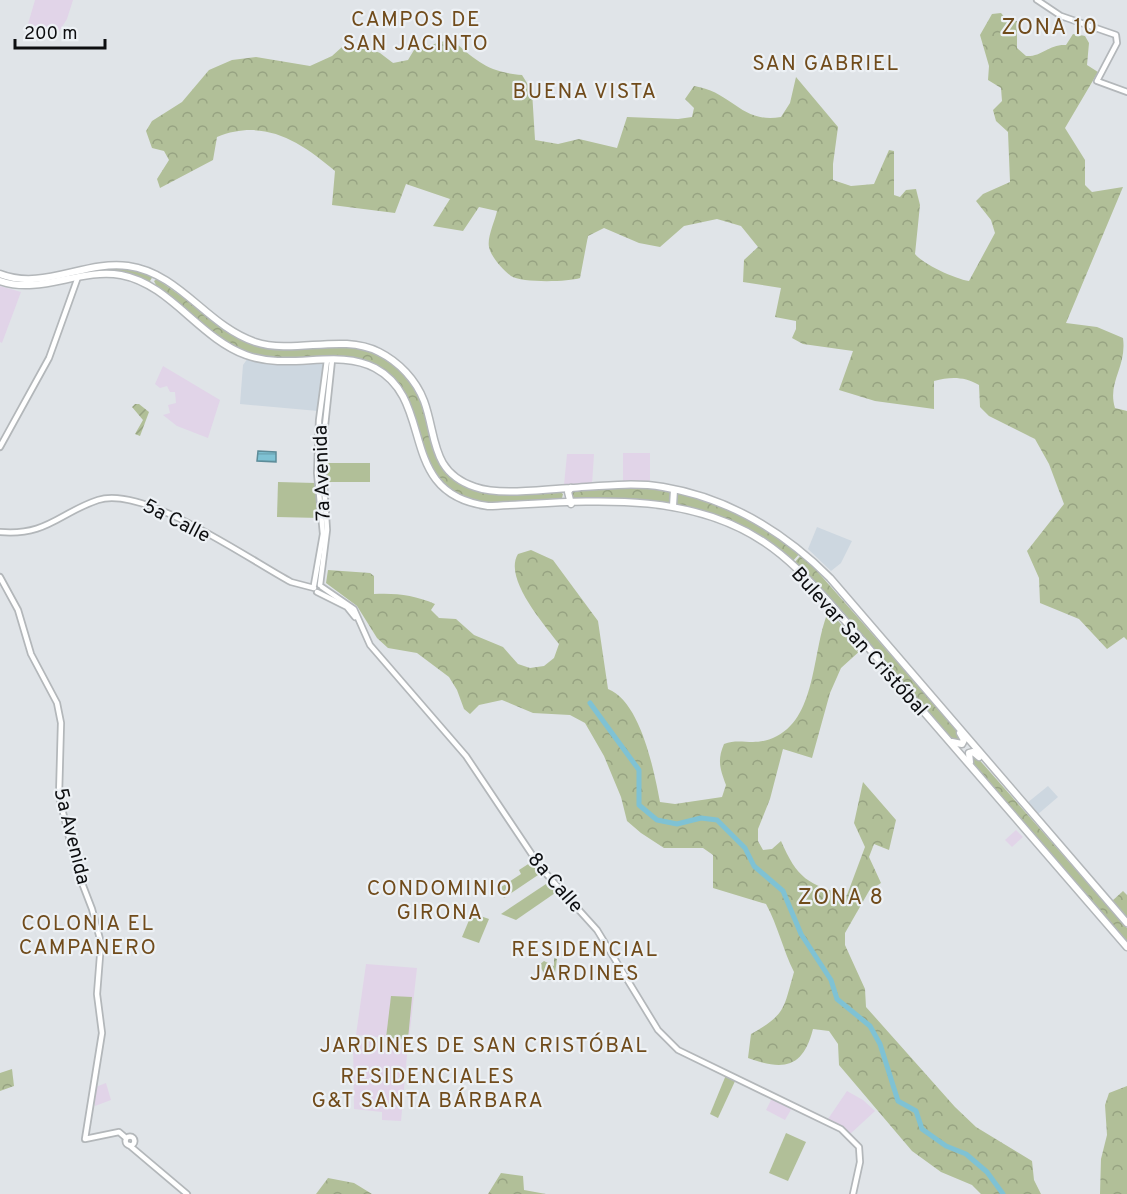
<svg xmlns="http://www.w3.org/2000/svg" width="1127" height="1194" viewBox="0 0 1127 1194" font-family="Overpass,sans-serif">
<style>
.built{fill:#cdd7e0}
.education{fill:#e1d4e8}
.grass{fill:#b1bf98}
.forest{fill:url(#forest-crowns)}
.garden{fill:url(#garden-furrows)}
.water{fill:url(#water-rules);stroke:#5d8c99;stroke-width:1.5}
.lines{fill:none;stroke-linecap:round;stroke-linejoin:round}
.river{stroke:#7fc2d4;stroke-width:5}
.tertiary-casing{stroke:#b3b7ba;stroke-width:8}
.primary-casing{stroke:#b3b7ba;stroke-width:9}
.tertiary{stroke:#fff;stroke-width:4.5}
.primary{stroke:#fff;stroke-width:6}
.labels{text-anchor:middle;stroke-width:4.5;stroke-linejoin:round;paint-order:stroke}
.street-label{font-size:20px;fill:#0d0e10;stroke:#edf1f5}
.neighbourhood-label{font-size:21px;letter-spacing:1.5px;fill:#704b1b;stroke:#edf1f5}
.quarter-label{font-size:22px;letter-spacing:1.5px;fill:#704b1b;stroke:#edf1f5}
</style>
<defs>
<pattern id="forest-crowns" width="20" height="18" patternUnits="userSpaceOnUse" patternTransform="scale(1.5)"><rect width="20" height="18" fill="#b1bf98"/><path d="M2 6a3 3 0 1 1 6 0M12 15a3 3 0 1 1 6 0" fill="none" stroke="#97a382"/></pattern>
<pattern id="garden-furrows" width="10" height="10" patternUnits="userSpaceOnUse" patternTransform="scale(1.5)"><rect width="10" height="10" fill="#b1bf98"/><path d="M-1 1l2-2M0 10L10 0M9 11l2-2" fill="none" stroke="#97a382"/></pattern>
<pattern id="water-rules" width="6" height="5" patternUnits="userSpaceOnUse" patternTransform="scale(1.5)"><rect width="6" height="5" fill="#7fc2d4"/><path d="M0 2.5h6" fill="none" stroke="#6da6b5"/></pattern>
</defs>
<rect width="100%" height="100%" fill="#e0e4e8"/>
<g class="built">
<path d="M248 358 275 364 323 363 318 411 240 404 243 365Z"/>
<path d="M817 527 852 541 841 563 831 571 808 549Z"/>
<path d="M1048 786 1058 797 1037 815 1027 803Z"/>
</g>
<g class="education">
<path d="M35 0H73L67 19 58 33 28 24Z"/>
<path d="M0 286 21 292 2 343 0 342Z"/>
<path d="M163 366 220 400 208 438 177 426 163 415 170 413 168 405 176 403 175 392H170L167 386 160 388 155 384Z"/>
<rect x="623" y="453" width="27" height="30"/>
<path d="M567 454H594L592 485H564Z"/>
<path d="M1016 830 1023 837 1012 847 1005 840Z"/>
<path d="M366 964 417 968 409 1040 356 1035Z"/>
<path d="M353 1038 408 1044 401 1121 382 1120V1112L354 1109Z"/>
<path d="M106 1083 111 1100 95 1106 93 1088Z"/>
<path d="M847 1091 863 1100 875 1111 849 1135 828 1119Z"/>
<path d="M772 1098 792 1108 785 1120 766 1110Z"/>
</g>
<g class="grass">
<path d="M323 463H370V482H324Z"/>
<path d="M278 482 315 483 320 518 277 517Z"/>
<path d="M533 861 541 873 504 898 498 889 521 874 519 870Z"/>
<path d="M549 882 558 891 516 920 501 914Z"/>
<path d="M472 913 489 919 479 943 462 937Z"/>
<path d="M391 996 412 997 408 1039 386 1038Z"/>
<path d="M726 1075 736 1079 718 1118 710 1114Z"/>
<path d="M786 1133 806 1142 788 1181 769 1173Z"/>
</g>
<g class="forest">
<path d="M1001 13 1007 20 1017 21V48L1026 56C1042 57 1049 44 1066 45L1073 34 1085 36 1089 43 1087 65 1098 72 1065 128 1085 160V185L1092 192 1123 187 1066 323 1097 327 1123 338C1127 367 1107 382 1115 408L1127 411V640L1124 637 1107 649 1079 619 1040 603 1039 578 1027 551 1064 504 1049 464 1035 439 989 416 980 407 979 385C963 376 950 377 934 381V409L875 401 839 390 853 351 803 344 792 338 796 329V321L775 317 781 288 743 282 744 260 758 247 741 226 717 219 684 226 660 247 639 243 604 228 588 236 580 278C568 282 521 283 511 276 503 270 491 257 489 247 487 237 495 221 497 211L479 207 463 231 433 226 450 199 406 184 395 213 332 205 335 171C300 141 264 118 217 137L213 160 160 188 157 179 169 160 164 151 152 148 146 131 152 121 182 102 209 70 232 60 256 57 310 66 332 56 342 47 361 45 380 53 393 63 408 60 414 50 451 39C477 61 487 72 522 75L532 91 535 140 558 144 579 139 617 148 627 117 678 119 692 117 694 108 685 99 694 86C733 92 741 124 781 117L790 103 796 77 838 127 833 164V180L851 186 874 184 889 150 894 151V195L900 197 906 190 916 189 920 205 915 254C923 264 955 279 969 281L995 233 991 220 976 201 983 194 1010 182 1008 132 996 121 993 110 1002 101 1001 88 988 80 989 66 980 35 992 14Z"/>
<path d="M108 269H137L153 276 150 281 151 285 99 272Z"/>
<path d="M157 279 229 330 255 343 364 348 401 369 418 391 443 466 475 488 559 491 563 494 562 498 488 504 465 498 446 487 427 464 411 409 405 395 396 383 365 362 269 360 228 345 156 285 154 281Z"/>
<path d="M642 487 673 490 672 505 572 502 570 490Z"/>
<path d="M675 491 747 516 801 552 792 562 754 534 674 505Z"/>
<path d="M531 550 553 560 598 621 608 689C641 702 654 771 660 802L675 804 722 797 726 785C720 769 717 760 724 744 742 737 754 748 777 736 818 715 812 646 829 610L862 649 841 668 830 693 812 758 783 749 770 799 758 829V841L763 850 772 849 781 841C797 878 808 885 847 895L865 847 854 823 863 782 896 820 889 850 874 844 869 857 881 883 869 891 845 933V945L865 989 866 1007 955 1107 976 1127 1032 1161 1034 1180 1041 1194H981L972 1185 941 1172 912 1151 839 1065 838 1044 829 1031 813 1029C803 1068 784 1071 748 1058L751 1034C786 1014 783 1010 794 972 783 950 778 926 766 904L713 888V855L703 848H664L641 833 627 821 621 797 604 756 585 723 570 715 533 713 502 700 479 705 470 714 464 709 457 690 449 677 417 653 388 648 377 638 357 606 326 583 328 570 370 573 374 576V594C397 593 414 595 435 604L431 610 439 618 456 619 474 635 503 647 518 664 530 668 544 666 554 658 559 644C544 624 503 578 518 554Z"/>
<path d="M802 554 963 737 960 745 951 739 793 564Z"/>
<path d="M971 755 976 756 1127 928V941L1080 892 971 761Z"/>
<path d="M1123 891 1127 895V919L1111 902Z"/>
<path d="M12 1069 14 1086 0 1091V1073Z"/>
<path d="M1127 1086V1194H1100L1101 1159 1107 1135 1105 1105 1109 1093Z"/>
<path d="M501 1173 523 1176 524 1190 546 1194H488Z"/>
<path d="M328 1178 354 1183 372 1194H316Z"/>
</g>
<g class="garden">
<path d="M135 404H139L149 412 140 436 135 434 143 420 132 407Z"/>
<path d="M554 958 557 959 554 980H548L539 965 544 961 554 966Z"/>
</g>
<path class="water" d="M258 451 276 452V462L257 461Z"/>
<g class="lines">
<path class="river" d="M590 703 639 770V805L657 820 677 824 701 818 717 820 745 848 754 866 783 891 801 934 831 980 837 999 870 1026 880 1044 898 1101 916 1111 922 1129 946 1146 966 1154 987 1172 1003 1194"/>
<g class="tertiary-casing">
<g id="tertiary">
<path d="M1037 0 1061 16 1116 35 1117 43 1097 81 1127 92"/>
<path d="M0 447 49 358 78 277"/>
<path d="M0 532C47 536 59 513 98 500 144 485 248 559 291 582L314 588"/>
<path d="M0 577 18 610 31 654 57 703 61 723 59 796 77 870 92 909 101 943 97 994 102 1033 85 1139 119 1132 126 1138"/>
<path d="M314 585 323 534 317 473 319 420 327 360"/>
<path d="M320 585 327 530 322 454 332 360"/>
<path d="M322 587 354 609 370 645 466 756 541 868 597 930 658 1030 678 1050 841 1129 859 1147 860 1162 853 1194"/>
<path d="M317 592 347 607 355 617"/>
<circle cx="130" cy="1141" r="4.5"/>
<path d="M129 1145 187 1194"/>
</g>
</g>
<g class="primary-casing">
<g id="primary">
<path d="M0 274C43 291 85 260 128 266 180 273 207 326 255 342 295 355 341 333 379 352 399 362 416 380 424 401 437 436 430 472 475 487 500 496 544 489 571 488 601 486 634 482 663 487 729 498 783 531 830 578L1127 923"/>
<path d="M0 281C41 295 79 268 121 275 170 284 199 338 246 355 289 371 338 348 375 368 437 401 395 494 488 506 581 502 683 488 764 542 788 558 808 579 828 601L1127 947"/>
<path d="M571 504 568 492 571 488"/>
<path d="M673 506 674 490"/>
<path d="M952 742 962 744 964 740 960 733"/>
<path d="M970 762 969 753 973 752 979 757"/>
</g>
</g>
<use href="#tertiary" class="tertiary"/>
<use href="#primary" class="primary"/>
</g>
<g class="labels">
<g class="street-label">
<text transform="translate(321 473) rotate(-92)" y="7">7a Avenida</text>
<text transform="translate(177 520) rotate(27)" y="7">5a Calle</text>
<text transform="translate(860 641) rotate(48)" y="7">Bulevar San Cristóbal</text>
<text transform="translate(73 836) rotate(76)" y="7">5a Avenida</text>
<text transform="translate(556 882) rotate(49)" y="7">8a Calle</text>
</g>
<g class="neighbourhood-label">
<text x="416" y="26">CAMPOS DE<tspan x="416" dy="24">SAN JACINTO</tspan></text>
<text x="826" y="70">SAN GABRIEL</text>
<text x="585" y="98">BUENA VISTA</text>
<text x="440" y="895">CONDOMINIO<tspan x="440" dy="24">GIRONA</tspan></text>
<text x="88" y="930">COLONIA EL<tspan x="88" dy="24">CAMPANERO</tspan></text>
<text x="585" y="956">RESIDENCIAL<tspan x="585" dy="24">JARDINES</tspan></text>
<text x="484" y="1052">JARDINES DE SAN CRISTÓBAL</text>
<text x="428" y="1083">RESIDENCIALES<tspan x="428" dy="24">G&amp;T SANTA BÁRBARA</tspan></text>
</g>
<g class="quarter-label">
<text x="1050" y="34">ZONA 10</text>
<text x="841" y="904">ZONA 8</text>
</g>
</g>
<path d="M15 39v9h90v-9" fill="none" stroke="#0d0e10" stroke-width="3"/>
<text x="24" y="39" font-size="18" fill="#0d0e10" stroke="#edf1f5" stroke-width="4.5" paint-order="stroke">200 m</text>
</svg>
